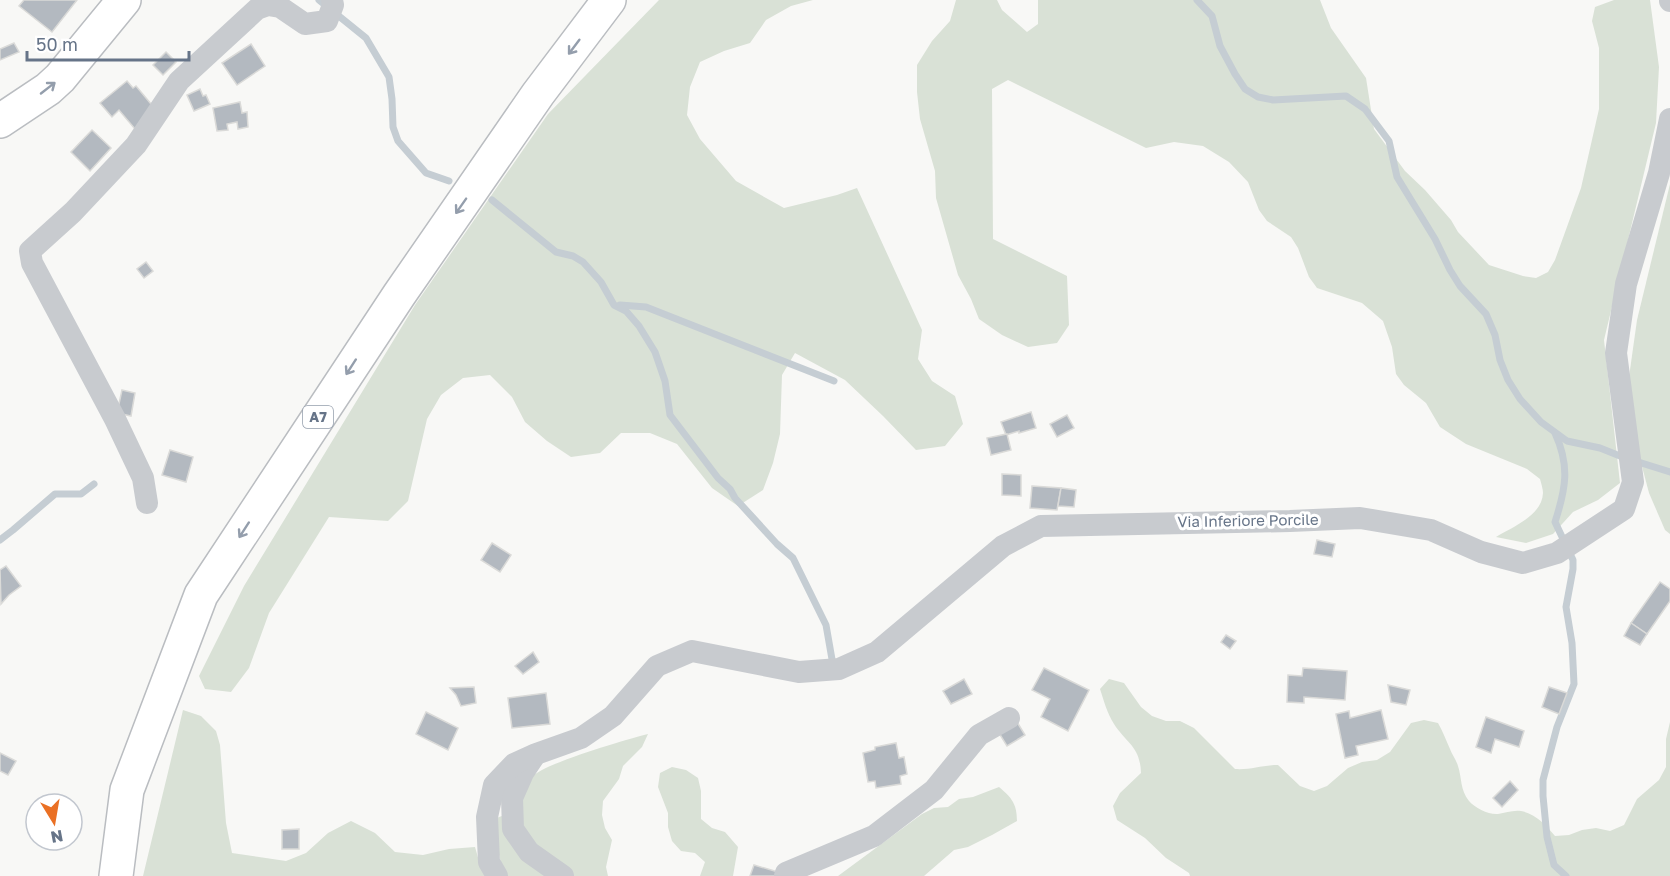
<svg xmlns="http://www.w3.org/2000/svg" width="1670" height="876" viewBox="0 0 1670 876" font-family="'Golos Text',sans-serif">
<style>
.green{fill:#d9e1d6}
.lines{fill:none;stroke-linecap:round;stroke-linejoin:round}
.stream{stroke:#c5cdd3;stroke-width:7}
.building{fill:#b3b9c0;stroke:#dadad8;stroke-width:1.5}
.highway-casing{stroke:#babdc1;stroke-width:36}
.minor{stroke:#c8cbcf;stroke-width:22}
.highway{stroke:#fff;stroke-width:33}
.oneway{stroke:#949eac}
.labels{text-anchor:middle;stroke-width:6;stroke-linejoin:round;paint-order:stroke}
.shield{fill:#fff;stroke:#949eac;stroke-width:1.5}
.shield-label{font-size:14px;font-weight:bold;fill:#667488}
.street-label{font-size:15px;fill:#667488;stroke:#fff}
</style>
<rect width="100%" height="100%" fill="#f8f8f6"/>
<g class="green">
<path d="M659 0H813L791 6 766 20 750 43 724 51 700 62 690 87 687 115 700 139 736 181 784 208 837 195 857 188 922 330 918 359 932 381 955 396 963 424 945 446 916 450 883 416 845 380 795 353 782 375 780 434 773 463 763 490 738 506 712 488 677 444 650 433H621L600 453 571 457 547 441 525 422 512 397 490 375 463 378 441 395 427 419 408 501 388 521 329 517 269 613 249 668 231 692 205 689 199 676 244 586 415 305 548 114Z"/>
<path d="M956 0H997L1002 10 1027 32 1038 24V0H1320L1331 28 1366 78 1374 129 1405 171 1425 190 1451 220 1458 232 1489 265 1523 276 1536 278 1548 272 1555 260 1581 188 1599 109V48L1592 21 1595 7 1614 0H1650L1659 67 1656 123 1604 340 1620 483 1598 500 1573 512 1553 534 1526 543 1496 537C1512 527 1542 516 1543 493 1543 489 1541 483 1540 479L1527 469 1466 444 1440 427 1426 403 1404 385 1396 374 1392 347 1383 321 1362 303 1317 288 1309 277 1298 248 1291 237 1267 221 1259 210 1248 182 1229 162 1203 146 1174 142 1146 148 1008 80 992 89 993 239 1067 276 1069 325 1057 343 1028 347 1002 335 979 319 971 299 958 275 936 198 935 171 920 119 917 92V65L932 41 950 21Z"/>
<path d="M1670 184V534L1665 530 1649 493 1635 440 1629 377 1637 320Z"/>
<path d="M1109 679 1124 683 1141 707 1152 716 1166 721H1180L1194 728 1235 769C1251 770 1263 765 1278 765L1300 786 1314 791 1327 786 1348 768 1362 762 1377 760 1390 752 1411 723 1424 720 1438 723C1443 732 1446 740 1450 749 1452 755 1456 759 1458 766 1462 778 1460 790 1469 801 1475 808 1489 815 1498 814 1506 813 1512 810 1521 811 1536 814 1546 825 1555 836L1569 835 1582 830 1596 828 1610 831 1624 825 1637 799 1659 780 1666 767V739L1670 722V876H1190L1189 873 1166 858 1145 838 1117 820 1113 806 1120 793 1141 773C1140 746 1127 744 1114 724 1107 713 1104 701 1100 689Z"/>
<path d="M183 710 201 716 216 731 220 745 226 823 232 853 286 861 306 853 328 833 351 821 375 833 395 852 423 855 449 849 475 847 479 861 485 876H143Z"/>
<path d="M648 734 642 747 623 766 619 779 603 801 602 815 605 828 612 840 606 867 608 876H504L491 820 515 811C520 800 525 786 532 777 542 764 628 739 648 734Z"/>
<path d="M672 767 686 770 698 778 701 791V819L712 828 725 832 738 847 733 876H700L705 862 695 853 681 851 672 841 668 827V813L658 787 660 773Z"/>
<path d="M999 787C1012 798 1017 804 1017 821L992 835 968 847 954 850 924 876H838L922 814 934 808 948 807 959 799 973 797Z"/>
</g>
<g class="lines">
<g class="stream">
<path d="M319 0 366 38 389 77 392 99 393 127 398 141 426 173 449 181"/>
<path d="M1197 0 1212 16 1220 46 1235 74 1245 89 1258 97 1273 100 1346 96 1365 109 1389 141 1397 177 1435 239 1450 270 1460 286 1486 314 1495 335 1500 360 1508 380 1520 399 1541 422 1567 441 1600 448 1625 458"/>
<path d="M492 200 556 252 573 256 583 262 601 282 614 305 626 311 639 326 655 352 665 381 670 415 718 478 730 489 735 498 777 544 793 558 826 625 833 665"/>
<path d="M620 305 646 307 834 381"/>
<path d="M1555 433C1570 466 1566 488 1555 522L1573 560V569L1566 607 1572 643 1574 684 1557 727 1543 780V796L1547 837 1554 865 1566 876"/>
<path d="M1635 461 1670 472"/>
<path d="M0 540 13 530 55 494H81L94 484"/>
</g>
</g>
<g class="building">
<path d="M24 0H77L52 32 19 6Z"/>
<path d="M14 43 19 52 0 60V49Z"/>
<path d="M251 44 265 66 237 85 222 63Z"/>
<path d="M166 52 176 62 163 75 153 65Z"/>
<path d="M127 81 133 88 136 86 156 110 135 129 119 110 112 117 100 103Z"/>
<path d="M200 89 203 96 206 95 210 104 194 111 187 95Z"/>
<path d="M240 102 242 113 247 112 248 127 238 129 237 122 227 124 228 130 217 131 213 108Z"/>
<path d="M92 130 111 148 90 171 71 152Z"/>
<path d="M146 262 153 271 144 278 137 269Z"/>
<path d="M122 390 135 393 131 416 117 413Z"/>
<path d="M1031 412 1036 428 1019 433V431L1006 435 1001 422Z"/>
<path d="M1067 415 1074 428 1057 437 1050 424Z"/>
<path d="M1007 434 1011 450 991 455 987 438Z"/>
<path d="M170 450 193 457 186 482 162 475Z"/>
<path d="M1002 474 1021 475V496L1002 495Z"/>
<path d="M1032 486 1061 488 1057 510 1030 508Z"/>
<path d="M1061 488 1076 490 1074 507 1058 506Z"/>
<path d="M1317 540 1335 544 1332 557 1314 554Z"/>
<path d="M492 543 511 555 500 572 481 560Z"/>
<path d="M6 566 21 586 9 595 1 604 0 570Z"/>
<path d="M1660 582 1670 589V601L1647 634 1631 623Z"/>
<path d="M1631 623 1647 634 1640 645 1624 636Z"/>
<path d="M1226 635 1236 641 1230 649 1221 642Z"/>
<path d="M533 652 539 662 523 674 515 666Z"/>
<path d="M1044 668 1089 690 1068 731 1041 717 1050 699 1032 690Z"/>
<path d="M1303 668 1347 671 1345 700 1304 697V703L1287 702 1288 675 1302 676Z"/>
<path d="M964 679 972 694 951 704 943 691Z"/>
<path d="M1388 685 1410 690 1406 705 1391 702Z"/>
<path d="M474 687 476 703 461 706 456 695 450 688Z"/>
<path d="M1549 687 1567 693 1559 714 1542 707Z"/>
<path d="M546 693 550 724 512 728 508 698Z"/>
<path d="M1381 710 1388 739 1356 746 1358 755 1345 758 1336 714 1349 711 1350 718Z"/>
<path d="M426 712 458 728 448 750 416 734Z"/>
<path d="M1486 717 1524 731 1519 747 1495 739 1491 753 1476 747Z"/>
<path d="M1017 722 1025 735 1007 746 999 733Z"/>
<path d="M896 743 899 758 904 757 907 774 900 776 901 784 876 788 875 781 868 782 863 753 875 750V747Z"/>
<path d="M0 753 16 761 8 775 0 771Z"/>
<path d="M1510 781 1518 790 1502 807 1493 798Z"/>
<path d="M299 829V849H282V830Z"/>
<path d="M754 865 778 872 776 876H750Z"/>
</g>
<g class="lines">
<g class="highway-casing">
<g id="highway">
<path d="M0 121 48 89 60 78 124 0"/>
<path d="M116 876 127 790 201 595 399 295 538 94 609 0"/>
</g>
</g>
<g class="minor">
<path d="M1670 0V1"/>
<path d="M147 503 143 478 115 419 32 263 30 251 73 212 136 145 179 81 257 9 268 5 280 7 305 24 327 21 333 5 332 0"/>
<path d="M535 755 523 773 512 798 513 829 529 852 563 876"/>
<path d="M497 876 489 862 487 817 494 785 514 764 536 754 581 738 613 716 657 666 692 651 799 672 839 669 877 652 1003 546 1041 526 1290 521 1360 518 1431 530 1481 552 1523 563 1557 553 1624 509 1633 482 1616 353 1626 284 1659 173 1670 119"/>
<path d="M785 876 786 873 874 836 934 790 979 735 1009 718"/>
</g>
<use href="#highway" class="highway"/>
</g>
<defs><path id="oneway-shaft" d="M-6 0H5M1.5-3L5.5 0L1.5 3" fill="none" stroke-width="1.6" stroke-linecap="round" stroke-linejoin="round" transform="scale(1.5)"/></defs>
<g class="oneway">
<use href="#oneway-shaft" transform="translate(574 47) rotate(127)"/>
<use href="#oneway-shaft" transform="translate(48 88) rotate(-38)"/>
<use href="#oneway-shaft" transform="translate(461 206) rotate(125)"/>
<use href="#oneway-shaft" transform="translate(351 367) rotate(123)"/>
<use href="#oneway-shaft" transform="translate(244 530) rotate(123)"/>
</g>
<g class="labels">
<rect class="shield" x="303" y="406" width="30" height="22" rx="4.5"/>
<g class="shield-label">
<text x="318" y="422">A7</text>
</g>
<g class="street-label">
<text transform="translate(1248 521) rotate(-1)" y="5">Via Inferiore Porcile</text>
</g>
</g>
<g transform="translate(54 822) rotate(169)"><circle r="28" fill="#ffffff" stroke="#c2c7cf" stroke-width="1.5"/>
<path d="M0-4.5L10 22L0 15L-10 22Z" fill="#ea7024"/>
<text y="-9" font-size="16" font-weight="bold" text-anchor="middle" fill="#667488">N</text>
</g>
<path d="M27 51v9h162v-9" fill="none" stroke="#667488" stroke-width="3"/>
<text x="36" y="51" font-size="18" fill="#667488" stroke="#ffffff" stroke-width="4.5" paint-order="stroke">50 m</text>
</svg>
